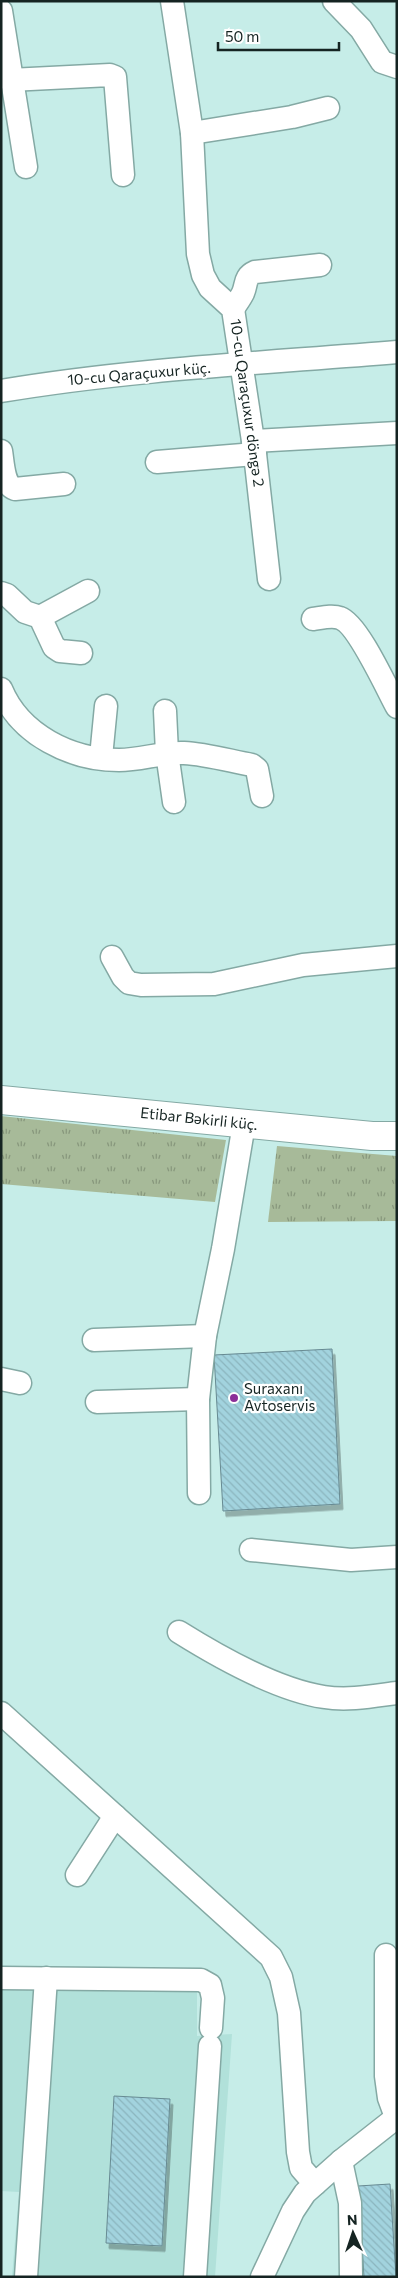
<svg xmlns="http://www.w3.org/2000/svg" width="398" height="2278" viewBox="0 0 398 2278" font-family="Commissioner,sans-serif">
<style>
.built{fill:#b1e1da}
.grass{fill:url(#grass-tufts)}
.building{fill:url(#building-back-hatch);stroke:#678a92;filter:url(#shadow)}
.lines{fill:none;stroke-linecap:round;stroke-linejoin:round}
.minor-casing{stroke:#84a9a4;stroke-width:25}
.major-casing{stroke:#84a9a4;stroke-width:30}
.minor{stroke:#fff;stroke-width:22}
.major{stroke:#fff;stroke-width:28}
.poi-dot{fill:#8b2e98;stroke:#fff;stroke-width:2}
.labels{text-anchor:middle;stroke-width:4.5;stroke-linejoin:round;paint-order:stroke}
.street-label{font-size:15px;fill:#152422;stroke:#fff}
.poi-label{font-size:15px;fill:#152422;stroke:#fff;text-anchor:start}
</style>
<defs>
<pattern id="grass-tufts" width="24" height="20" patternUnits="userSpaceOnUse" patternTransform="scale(1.25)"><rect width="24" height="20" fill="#a7ba99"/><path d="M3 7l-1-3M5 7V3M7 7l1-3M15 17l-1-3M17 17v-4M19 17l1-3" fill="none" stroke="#87977c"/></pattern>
<pattern id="building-back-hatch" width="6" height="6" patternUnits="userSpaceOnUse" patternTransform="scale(1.25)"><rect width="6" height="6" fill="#a2d3de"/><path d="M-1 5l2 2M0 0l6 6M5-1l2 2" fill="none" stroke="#8bb5be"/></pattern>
<filter id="shadow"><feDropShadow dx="3" dy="5.5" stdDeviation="0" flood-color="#0004"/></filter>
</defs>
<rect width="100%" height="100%" fill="#c6ede8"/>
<path class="built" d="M1 1988H197V2036L232 2034 215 2277H12L19 2192 1 2191Z"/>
<g class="grass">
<path d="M1 1116 226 1140 215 1202 1 1184Z"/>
<path d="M277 1146 397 1156V1221L268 1222Z"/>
</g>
<g class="building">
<path d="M332 1349 340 1504 223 1511 214 1355Z"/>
<path d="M114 2096 170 2099 162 2246 106 2243Z"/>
<path d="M390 2184 396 2277H364L358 2186Z"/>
</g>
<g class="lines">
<g class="minor-casing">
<g id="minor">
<path d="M172 1 192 133 198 254 203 275 210 288 233 309 255 454 269 579"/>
<path d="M334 1 361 29 382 62 397 67"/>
<path d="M1 11 26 167"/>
<path d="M10 80 110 75 115 77 123 175"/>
<path d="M192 133 292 117 328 108"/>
<path d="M233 309C236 304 240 299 243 293 247 284 244 277 255 272L320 265"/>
<path d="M1 391C132 369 265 363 397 352"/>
<path d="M253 441 397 433"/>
<path d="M1 451C3 462 3 485 15 489L64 484"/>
<path d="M157 462 255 454"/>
<path d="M1 593 7 595 25 612 40 617 54 647 60 651 81 653"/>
<path d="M40 617 88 591"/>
<path d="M313 619C321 618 332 615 340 618 358 624 387 689 397 707"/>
<path d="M1 689C20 735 71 760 119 760 141 760 162 752 184 753 206 754 230 761 252 765L257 769 262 796"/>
<path d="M165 711 167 753 174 802"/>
<path d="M101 757 106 706"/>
<path d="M112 957 123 977 129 983 141 985 214 984 303 965 397 956"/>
<path d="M94 1340 205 1336"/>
<path d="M1 1379 20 1383"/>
<path d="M97 1402 198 1399"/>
<path d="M199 1493 198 1399 205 1336 223 1249 244 1124"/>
<path d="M251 1550 351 1560 397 1557"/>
<path d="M179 1632C219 1657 278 1690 324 1697 348 1701 374 1696 397 1693"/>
<path d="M1 1713 271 1957 281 1977 289 2013 298 2152 301 2168 315 2184"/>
<path d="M77 1875 115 1816"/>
<path d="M386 1955V2076L389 2098 396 2117"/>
<path d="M1 1978 201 1980 210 1985 213 1998 211 2028"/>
<path d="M341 2161 350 2203 351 2277"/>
<path d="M26 2277 46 1978"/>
<path d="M195 2277 210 2046"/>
<path d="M262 2277 293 2211 305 2193 341 2161 397 2117"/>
</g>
</g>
<g class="major-casing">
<path id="major" d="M1 1100 372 1136H397"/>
</g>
<use href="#minor" class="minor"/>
<use href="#major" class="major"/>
</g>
<circle class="poi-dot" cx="234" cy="1398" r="5"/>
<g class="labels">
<g class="street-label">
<text transform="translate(139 374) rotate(-5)" y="5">10-cu Qaraçuxur küç.</text>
<text transform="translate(247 403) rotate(82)" y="5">10-cu Qaraçuxur döngə 2</text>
<text transform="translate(199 1119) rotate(6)" y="5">Etibar Bəkirli küç.</text>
</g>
<g class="poi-label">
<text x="244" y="1394">Suraxanı<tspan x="244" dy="17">Avtoservis</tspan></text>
</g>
</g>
<rect width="398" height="2278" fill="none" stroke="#152422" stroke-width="5"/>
<g transform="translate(353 2233) rotate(357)" stroke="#ffffff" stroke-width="4" paint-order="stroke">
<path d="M0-4L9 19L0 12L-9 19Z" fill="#152422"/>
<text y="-8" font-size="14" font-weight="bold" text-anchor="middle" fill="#152422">N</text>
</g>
<path d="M218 42v8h121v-8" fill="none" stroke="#152422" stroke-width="2.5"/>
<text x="225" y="42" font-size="15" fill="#152422" stroke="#ffffff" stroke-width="4" paint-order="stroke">50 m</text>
</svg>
